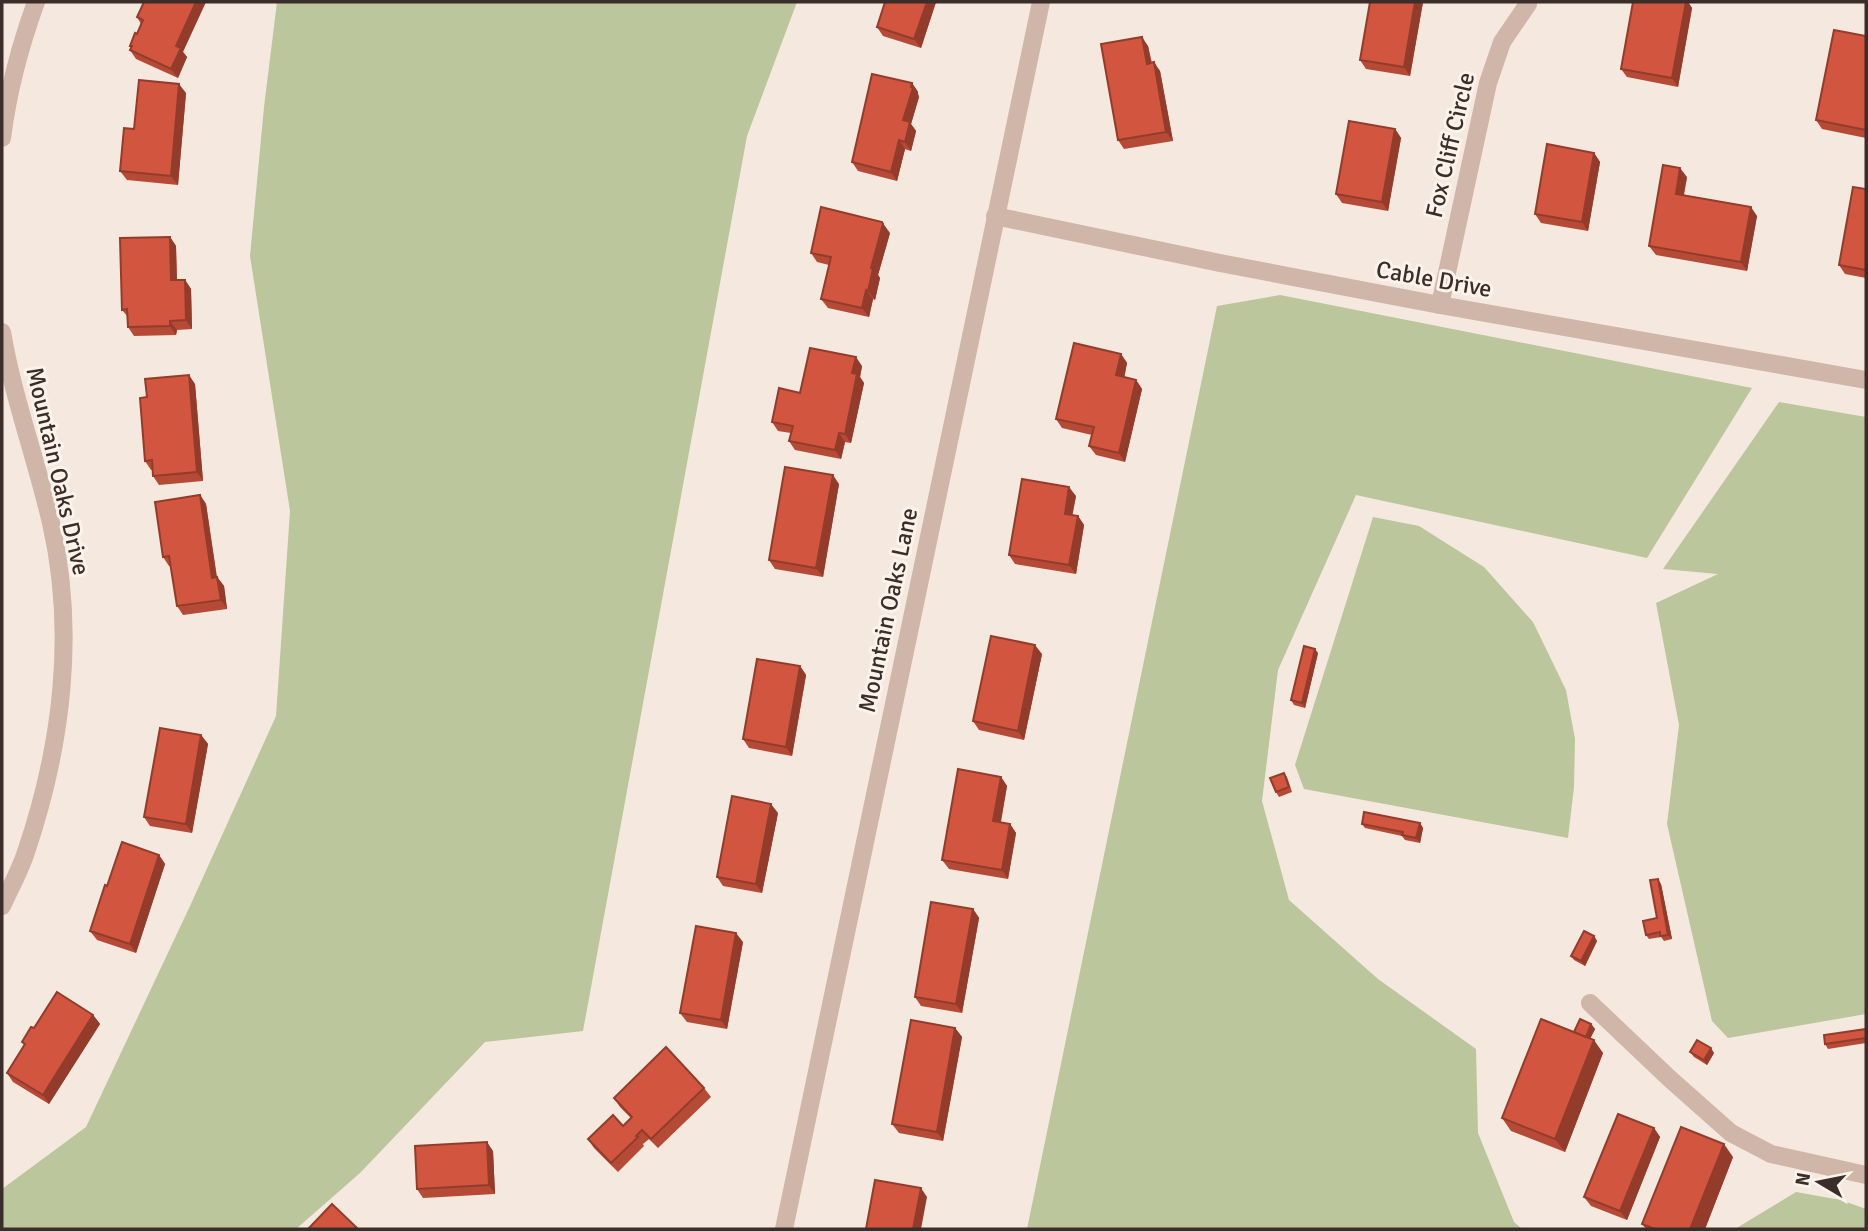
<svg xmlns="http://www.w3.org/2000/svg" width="1868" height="1231" viewBox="0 0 1868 1231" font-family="Signika,sans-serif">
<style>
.green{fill:#bbc69c}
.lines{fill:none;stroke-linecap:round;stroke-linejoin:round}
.service{stroke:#cfb6a8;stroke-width:18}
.minor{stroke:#cfb6a8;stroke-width:18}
.wall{fill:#b54a36}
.shaded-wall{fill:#933c2c}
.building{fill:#d2563f;stroke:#933c2c;stroke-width:2}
.labels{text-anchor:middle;stroke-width:6;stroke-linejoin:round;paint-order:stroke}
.street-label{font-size:24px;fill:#3b2d29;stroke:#fcf3eb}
</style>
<rect width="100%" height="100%" fill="#f5e8de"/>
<g class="green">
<path d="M277 2H797L747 136 583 1031 485 1042 360 1173 296 1229H2V1189L86 1127 190 906 276 716 290 511 250 256 264 107Z"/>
<path d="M1280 295 1752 388 1647 558 1356 495 1278 670 1262 801 1289 900 1378 979 1476 1049 1478 1133 1514 1222 1522 1229H1027L1217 306Z"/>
<path d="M1779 402 1866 417V1014L1728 1038 1712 1021 1667 824 1679 725 1656 603 1718 574 1663 569Z"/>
<path d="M1373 517 1419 526 1484 567 1533 622 1566 690 1575 739 1574 787 1568 838 1304 789 1295 765Z"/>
<path d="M1796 1192 1841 1200 1866 1209V1229H1735Z"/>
</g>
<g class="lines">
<g class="service">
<path d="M1440 305 1488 83 1502 42 1528 4"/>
<path d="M1590 1003 1669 1078 1731 1133 1771 1154 1866 1175"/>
</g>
<g class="minor">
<path d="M2 138C8 91 20 46 36 2"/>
<path d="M995 216 1220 263 1440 305 1866 380"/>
<path d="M2 332C13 397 36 458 51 523 76 632 62 746 26 852 20 871 10 888 2 906"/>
<path d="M784 1229 1041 2"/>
</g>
</g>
<g class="wall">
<path d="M144 2 187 57 178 78 136 59 130 50 131 48 130 46 137 34 141 24 137 17Z"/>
<path d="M936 2 921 48 883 36 877 27Z"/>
<path d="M1370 2H1423L1410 76 1366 69 1360 60Z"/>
<path d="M1633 2H1688L1692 8 1678 87 1627 77 1621 69Z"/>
<path d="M1866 36V138L1822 129 1816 120Z"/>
<path d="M1148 46 1152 63 1160 71 1173 141 1124 149 1118 140Z"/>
<path d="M912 83 918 92V94L919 97 911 124 916 131 911 151 905 149 897 181 858 171 852 162Z"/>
<path d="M186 93 178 185 127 180 120 171 134 129Z"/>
<path d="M1395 129 1401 138 1388 211 1342 203 1336 194Z"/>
<path d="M1594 153 1600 162 1588 231 1541 223 1535 214Z"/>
<path d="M1687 177 1684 195 1757 216 1747 271 1656 255 1649 246Z"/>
<path d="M1866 189V278L1845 274 1839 265Z"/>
<path d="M890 233 878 275 880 278 875 300 873 299 869 317 828 308 821 299 829 265 817 262 811 253Z"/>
<path d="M170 237 176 246 177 280H185L191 289 192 329 177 330 176 335 134 336 128 327V317L122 310Z"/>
<path d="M1121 354 1127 363 1124 377 1136 380 1142 389 1125 462 1096 455 1089 446 1092 435 1062 428 1056 419Z"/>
<path d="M862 366 860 377 864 383 851 443 845 442 841 459 795 450 789 441 791 433 778 431 772 422 800 393Z"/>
<path d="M195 384 203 481 159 485 153 476 152 470H151L145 461 147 397Z"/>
<path d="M839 484 823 577 775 569 769 560Z"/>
<path d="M200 495 206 504 217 577 224 586 227 609 183 615 177 606 171 566H169L163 557Z"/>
<path d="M1076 496 1072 515 1078 516 1084 525 1076 574 1015 564 1009 555Z"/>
<path d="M1318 653 1305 708 1294 705 1291 700Z"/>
<path d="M1042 654 1024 740 979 730 973 721Z"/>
<path d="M800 666 806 675 792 756 749 748 743 739Z"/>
<path d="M201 735 208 744 192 833 150 826 144 817Z"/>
<path d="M1284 773 1287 777 1292 792 1279 797 1276 792Z"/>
<path d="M1001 777 1007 786 1001 822 1010 824 1016 833 1008 879 949 869 942 860Z"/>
<path d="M778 813 762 893 723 886 717 877Z"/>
<path d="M1420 823 1423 828 1420 843 1405 840 1402 836 1365 828 1362 824Z"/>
<path d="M159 855 165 864 136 953 97 940 90 931 107 886Z"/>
<path d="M1661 884 1672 939 1664 941 1661 937 1649 939 1646 935 1657 918Z"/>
<path d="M973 909 979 918 962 1013 921 1006 915 997Z"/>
<path d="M1594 936 1597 941 1585 966 1574 960 1571 956Z"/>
<path d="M743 942 727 1029 687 1022 680 1013Z"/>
<path d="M93 1015 100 1024 49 1104 13 1082 7 1073 24 1045 22 1042 34 1028Z"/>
<path d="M1591 1024 1595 1029 1590 1039 1603 1053 1565 1152 1511 1131 1502 1118 1575 1033Z"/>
<path d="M955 1028 962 1037 943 1141 899 1133 892 1124Z"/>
<path d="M1866 1029V1043L1828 1049 1825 1044Z"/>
<path d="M1690 1052 1714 1053 1707 1065 1694 1057Z"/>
<path d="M704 1088 711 1097 658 1148 649 1139 643 1144 644 1146 618 1172 594 1148 588 1139 623 1126 631 1118 620 1107 614 1098Z"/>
<path d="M1654 1128 1660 1137 1627 1220 1591 1206 1584 1197Z"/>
<path d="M493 1151 495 1194 423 1198 417 1189Z"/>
<path d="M1733 1157 1705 1229H1646L1642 1224Z"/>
</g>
<g class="shaded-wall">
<path d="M196 2H206L183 52 187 57 178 78 171 69 176 46Z"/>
<path d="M927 2H936L921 48 914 39Z"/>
<path d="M1415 2H1423L1410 76 1404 67Z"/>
<path d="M1686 2H1688L1692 8 1678 87 1672 78Z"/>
<path d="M1142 37 1148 46 1153 73 1147 64Z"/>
<path d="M1154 62 1160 71 1173 141 1166 132Z"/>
<path d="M912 83 918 92V94L919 97 911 124 916 131 911 151 905 142 903 120Z"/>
<path d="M179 84 186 93 178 185 171 176Z"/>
<path d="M1395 129 1401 138 1388 211 1382 202Z"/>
<path d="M899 140 905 149 897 181 891 172Z"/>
<path d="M1594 153 1600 162 1588 231 1582 222Z"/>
<path d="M1680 168 1687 177 1682 203 1676 194Z"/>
<path d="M1751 207 1757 216 1747 271 1741 262Z"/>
<path d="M882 222 890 233 878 275 880 278 875 300 868 291 871 268Z"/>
<path d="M170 237 176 246 177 289 171 280Z"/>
<path d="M185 280 191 289 192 329 186 320Z"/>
<path d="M866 290 873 299 869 317 862 308Z"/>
<path d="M170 321 177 330 176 335 170 326Z"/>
<path d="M1121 354 1127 363 1123 384 1116 375Z"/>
<path d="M856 357 862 366 860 377 864 383 851 443 845 434 852 373Z"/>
<path d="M189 375 195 384 203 481 197 472Z"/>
<path d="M1136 380 1142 389 1125 462 1119 453Z"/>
<path d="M839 433 845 442 841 459 835 450Z"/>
<path d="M833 475 839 484 823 577 816 568Z"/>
<path d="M1069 487 1076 496 1071 523 1065 514Z"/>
<path d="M200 495 206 504 218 587 212 578Z"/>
<path d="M1078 516 1084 525 1076 574 1069 565Z"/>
<path d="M217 577 224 586 227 609 221 600Z"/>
<path d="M1035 645 1042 654 1024 740 1018 731Z"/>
<path d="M1315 649 1318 653 1305 708 1302 703Z"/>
<path d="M800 666 806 675 792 756 786 747Z"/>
<path d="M201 735 208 744 192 833 186 824Z"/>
<path d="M1001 777 1007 786 999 830 993 821Z"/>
<path d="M771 804 778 813 762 893 756 884Z"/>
<path d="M1420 823 1423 828 1420 843 1416 838Z"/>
<path d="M1010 824 1016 833 1008 879 1002 870Z"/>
<path d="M159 855 165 864 136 953 130 944Z"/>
<path d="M1658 879 1661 884 1672 939 1668 935Z"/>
<path d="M973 909 979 918 962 1013 956 1004Z"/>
<path d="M736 933 743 942 727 1029 721 1020Z"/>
<path d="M1594 936 1597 941 1585 966 1581 961Z"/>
<path d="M93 1015 100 1024 49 1104 43 1095Z"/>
<path d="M1591 1024 1595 1029 1589 1041 1586 1037Z"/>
<path d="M955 1028 962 1037 943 1141 937 1132Z"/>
<path d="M1594 1040 1603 1053 1565 1152 1555 1139Z"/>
<path d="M1711 1048 1714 1053 1707 1065 1704 1060Z"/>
<path d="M1654 1128 1660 1137 1627 1220 1620 1211Z"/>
<path d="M487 1142 493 1151 495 1194 489 1185Z"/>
<path d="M1724 1144 1733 1157 1705 1229H1690Z"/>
<path d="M921 1188 927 1197 921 1229H913Z"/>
</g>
<g class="building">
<path d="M144 2H196L176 46 181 48 171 69 130 50 132 46H130L135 33 137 34 143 20 137 17Z"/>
<path d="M885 2H927L914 39 877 27Z"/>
<path d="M1370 2H1415L1404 67 1360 60Z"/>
<path d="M1633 2H1686L1672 78 1621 69Z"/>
<path d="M1834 30 1866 36V130L1816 120Z"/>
<path d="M1142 37 1147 64 1154 62 1166 132 1118 140 1101 44Z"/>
<path d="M872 74 912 83 911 87 913 88 903 120 910 122 905 142 899 140 891 172 852 162Z"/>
<path d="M139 80 179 84 171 176 120 171 124 128 134 129Z"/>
<path d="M1349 121 1395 129 1382 202 1336 194Z"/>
<path d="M1547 144 1594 153 1582 222 1535 214Z"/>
<path d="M1663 165 1680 168 1676 194 1751 207 1741 262 1649 246Z"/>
<path d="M1853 187 1866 189V270L1839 265Z"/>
<path d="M821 207 882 222 883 224 871 268 873 269 868 291 866 290 862 308 821 299 831 257 811 253Z"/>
<path d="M170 237 171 280H185L186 320 170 321V326L128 327 127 309 122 310 120 238Z"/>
<path d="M1074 343 1121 354 1116 375 1136 380 1119 453 1089 446 1094 427 1056 419Z"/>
<path d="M810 348 856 357 852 373 857 374 845 434 839 433 835 450 789 441 793 426 772 422 779 388 800 393Z"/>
<path d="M189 375 197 472 153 476 152 460 145 461 140 398 147 397 145 379Z"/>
<path d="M785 467 833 475 816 568 769 560Z"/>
<path d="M1022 479 1069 487 1065 514 1078 516 1069 565 1009 555Z"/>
<path d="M200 495 212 578 217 577 221 600 177 606 169 556 163 557 155 502Z"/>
<path d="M991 636 1035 645 1018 731 973 721Z"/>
<path d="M1304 646 1315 649 1302 703 1291 700Z"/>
<path d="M757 659 800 666 786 747 743 739Z"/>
<path d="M160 728 201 735 186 824 144 817Z"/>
<path d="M958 769 1001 777 993 821 1010 824 1002 870 942 860Z"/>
<path d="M1284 773 1289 787 1276 792 1270 778Z"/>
<path d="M732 796 771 804 756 884 717 877Z"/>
<path d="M1364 812 1420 823 1416 838 1402 835 1403 832 1362 824Z"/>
<path d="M122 842 159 855 130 944 90 931 105 885 107 886Z"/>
<path d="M1658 879 1668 935 1660 936V932L1646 935 1643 921 1657 918 1650 880Z"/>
<path d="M931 902 973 909 956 1004 915 997Z"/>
<path d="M696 926 736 933 721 1020 680 1013Z"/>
<path d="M1584 931 1594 936 1581 961 1571 956Z"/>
<path d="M57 992 93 1015 43 1095 7 1073 25 1044 22 1042 31 1027 34 1028Z"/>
<path d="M1541 1019 1594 1040 1555 1139 1502 1118Z"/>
<path d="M1580 1019 1591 1024 1586 1037 1574 1032Z"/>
<path d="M911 1020 955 1028 937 1132 892 1124Z"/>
<path d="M1866 1029V1038L1825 1044 1824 1035Z"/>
<path d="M1697 1040 1711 1048 1704 1060 1690 1052Z"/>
<path d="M666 1047 704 1088 651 1139 642 1130 636 1136 638 1137 611 1163 588 1139 613 1115 623 1126 632 1117 614 1098Z"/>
<path d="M1618 1114 1654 1128 1620 1211 1584 1197Z"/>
<path d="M1681 1127 1724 1144 1690 1229H1655L1642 1224Z"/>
<path d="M487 1142 489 1185 417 1189 415 1146Z"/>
<path d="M875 1180 921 1188 913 1229H866Z"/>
<path d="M332 1204 357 1228 355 1229H308Z"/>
</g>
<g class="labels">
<g class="street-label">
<text transform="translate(1450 145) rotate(-77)" y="8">Fox Cliff Circle</text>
<text transform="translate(1434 279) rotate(10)" y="8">Cable Drive</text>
<text transform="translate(58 471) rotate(77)" y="8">Mountain Oaks Drive</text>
<text transform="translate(888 610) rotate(-78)" y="8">Mountain Oaks Lane</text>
</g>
</g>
<rect width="1868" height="1231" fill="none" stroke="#3b2d29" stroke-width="7"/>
<g transform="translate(1819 1182) rotate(280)" stroke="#fcf3eb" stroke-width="5" paint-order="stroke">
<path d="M0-5L12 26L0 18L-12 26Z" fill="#3b2d29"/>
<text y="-10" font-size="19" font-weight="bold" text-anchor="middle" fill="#3b2d29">N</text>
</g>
</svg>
